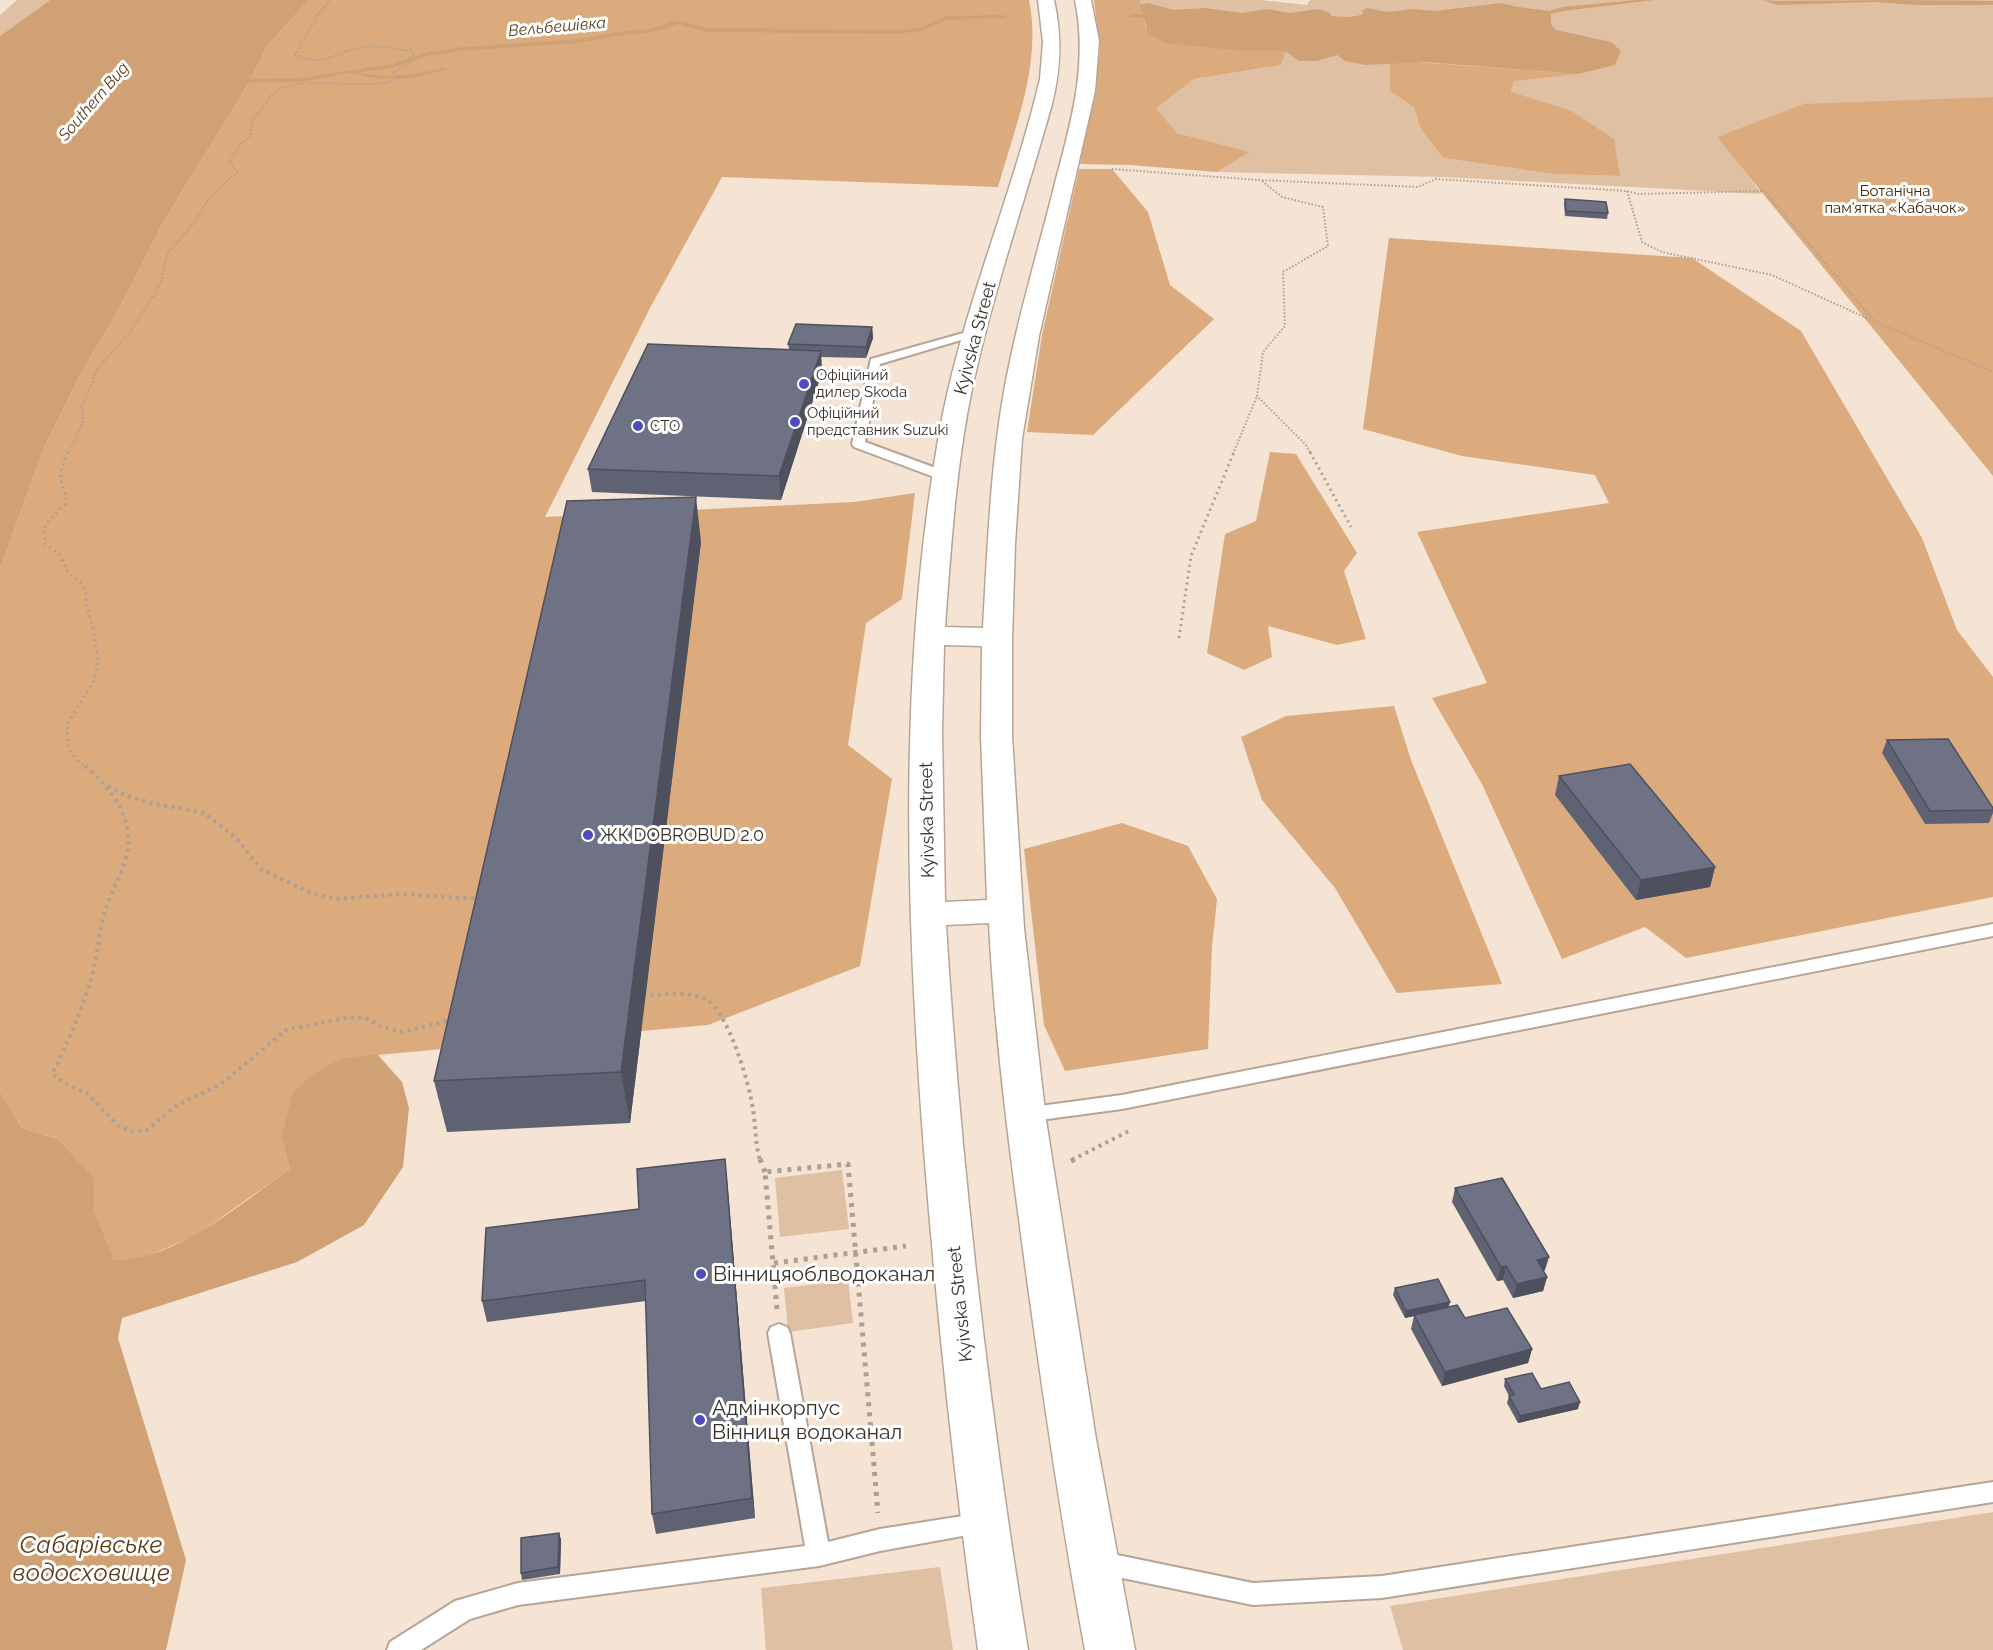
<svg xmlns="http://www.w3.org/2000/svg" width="1993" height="1650" viewBox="0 0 1993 1650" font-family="Raleway,sans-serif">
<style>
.green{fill:#e0c0a3;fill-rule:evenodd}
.forest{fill:#dbab7e}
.water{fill:#d0a174}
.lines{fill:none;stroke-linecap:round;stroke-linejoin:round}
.stream{fill:#d0a174;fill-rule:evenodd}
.service-casing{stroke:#b6a596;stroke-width:4}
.primary-casing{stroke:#b6a596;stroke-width:3}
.path-far3{stroke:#ada093;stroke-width:2;stroke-dasharray:1.5 2;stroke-linecap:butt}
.path-far2{stroke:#ada093;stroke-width:3;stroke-dasharray:2 4;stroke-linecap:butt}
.path-far1{stroke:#ada093;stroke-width:4;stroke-dasharray:3 4.5;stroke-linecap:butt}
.path{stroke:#ada093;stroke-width:5;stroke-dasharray:4 6;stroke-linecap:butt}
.service{fill:#fff;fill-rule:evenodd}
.primary{fill:#fff;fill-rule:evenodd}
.wall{fill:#5f6272}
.shaded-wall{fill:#4e505d}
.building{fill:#6f7285;stroke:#4e505d;stroke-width:1.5}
.poi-dot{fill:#4d4cc2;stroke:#fff;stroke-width:2}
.labels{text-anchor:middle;stroke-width:6;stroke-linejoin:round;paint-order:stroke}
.far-park-label{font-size:15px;fill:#442500;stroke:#fff}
.far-poi-label{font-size:15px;fill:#363029;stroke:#fff;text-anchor:start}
.far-water-label{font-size:16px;font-style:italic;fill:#5c3b19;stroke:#fff}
.street-label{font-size:18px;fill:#363029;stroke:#fff}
.poi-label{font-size:18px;fill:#363029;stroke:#fff;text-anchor:start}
.near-poi-label{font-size:21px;fill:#363029;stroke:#fff;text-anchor:start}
.near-water-label{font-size:24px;font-style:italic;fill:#5c3b19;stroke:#fff}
</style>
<rect width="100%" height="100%" fill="#f5e3d3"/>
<g class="green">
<path d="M17 0H50L0 36V15Z"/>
<path d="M1140 0H1260L1307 5 1310 0H1993V97L1718 136 1762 194 1443 177 1217 172 1250 152 1177 133 1155 108 1194 79 1281 65 1148 33ZM1390 60 1573 74 1514 81 1511 93 1570 110 1620 176 1553 174 1443 158 1420 128 1414 107Z"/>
<path d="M842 1170 849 1229 780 1237 775 1178Z"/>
<path d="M848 1280 853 1323 788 1332 784 1288Z"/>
<path d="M1993 1512V1650H1403L1390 1606Z"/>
<path d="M940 1567 953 1650H766L761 1588Z"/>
</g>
<g class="forest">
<path d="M309 0H1029C1042 63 1015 127 998 187L722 177 650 308 545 517 854 502 915 493 902 599 866 623 848 745 892 779 860 966 708 1025 343 1058 281 1137 290 1169 195 1236 138 1260 114 1261 94 1210V1177L58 1139 22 1128 0 1091V569L43 450 80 375 120 307 164 221 247 86 268 45Z"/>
<path d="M1094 0H1140L1146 28 1286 51 1281 65 1194 79 1156 108 1177 133 1250 152 1217 172 1130 165 1080 164 1100 53Z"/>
<path d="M1390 60 1578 74 1514 81 1511 92 1570 110 1614 139 1620 176 1553 174 1443 158 1420 128 1414 107 1390 91Z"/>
<path d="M1993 97V476L1717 137 1804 104Z"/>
<path d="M1079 169H1112L1148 212 1170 285 1214 319 1093 435 1027 432 1042 335Z"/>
<path d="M1389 238 1692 258 1801 331 1922 538 1957 630 1993 677V897L1686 958 1645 927 1562 959 1482 784 1432 698 1487 683 1417 532 1609 503 1595 475 1462 456 1363 429Z"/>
<path d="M1270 452 1296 454 1357 553 1344 571 1366 639 1337 645 1268 626 1272 657 1244 670 1207 653 1225 534 1256 521Z"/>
<path d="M1394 706 1411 760 1502 984 1397 993 1335 888 1262 800 1241 737 1286 716Z"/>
<path d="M1122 823 1188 846 1217 899 1212 946 1208 1049 1065 1071 1044 1025 1024 849Z"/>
</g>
<g class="water">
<path d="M50 0H309L268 45 247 86 164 221 120 307 80 375 43 450 0 569V36Z"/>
<path d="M1148 3 1174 10 1205 8 1242 13 1267 9 1290 13 1318 9 1330 13 1331 16C1342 17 1353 18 1363 14L1362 10 1368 8 1387 12 1413 9 1434 11 1502 3 1518 7 1551 11V24L1556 30 1611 42 1621 51 1615 65 1578 74 1425 62 1365 65 1345 61 1337 55 1317 61H1299L1285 51H1243L1165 43 1148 33 1140 4Z"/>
<path d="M377 1054 402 1082 409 1108 403 1167 364 1225 297 1262 122 1318 118 1338 186 1560 166 1650H0V1091L22 1128 58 1139 94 1177V1210L114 1260C176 1261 241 1203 290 1169L281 1137 293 1093 311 1075 343 1058Z"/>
</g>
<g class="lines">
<g class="stream">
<path d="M1636 0H1654L1563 11 1539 17 1536 15 1563 7Z"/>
<path d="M1763 0 1777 1 1897 0 1993 1V5H1917L1875 2 1777 5Z"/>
<path d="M1131 14 1157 15 1160 17 1157 19 1129 17Z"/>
<path d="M1005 15 1007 18 946 20 924 30 899 34 706 32 678 24 650 33 623 35 579 43 462 51 427 56 393 68 358 72C387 80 417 75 445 67L448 69 422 76 398 79 374 78 350 73 300 82 236 83 233 81 236 79 300 78 392 64 426 53 462 47 579 39 623 31 649 29 678 20 706 28 899 30 921 28 945 16Z"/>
</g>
<g class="service-casing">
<g id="service">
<path d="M974 330 978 331V335L880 364 865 442 952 474 953 477 952 480H942L854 447 852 444 871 359Z"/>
<path d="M1993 924V936L1122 1109 1025 1122 1018 1120 1015 1115 1018 1110 1025 1108 1122 1095Z"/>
<path d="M779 1324 787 1327 790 1333 828 1542 880 1529 982 1513 990 1517 994 1524 990 1531 880 1551 819 1566 518 1605 470 1619 421 1650H387L390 1642 455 1601 518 1583 805 1546 768 1333 771 1327Z"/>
<path d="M1993 1482V1502L1382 1598 1253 1605 1098 1573 1090 1570 1086 1562 1090 1554 1098 1551 1253 1583 1382 1576Z"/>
</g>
</g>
<g class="primary-casing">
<path id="primary" d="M1038 0H1054C1062 36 1061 68 1052 104 1026 197 994 289 973 384 956 464 951 546 945 627L983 628C988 539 991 448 1010 361 1023 299 1041 240 1056 179 1072 119 1088 63 1075 0H1091L1099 41 1095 91 1039 336 1022 439 1015 543 1012 640V736L1024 928 1046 1120 1096 1439 1135 1650H1085C1062 1527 1044 1403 1027 1279 1011 1161 995 1042 989 923L946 925C961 1168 989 1410 1028 1650H978C955 1484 937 1317 924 1150 906 914 898 674 938 440 959 316 1011 201 1040 79L1043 42ZM944 645 982 646 981 736 987 900 945 902 942 731Z"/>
</g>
<g class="path-far3">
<path d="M1112 169 1258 180 1418 187 1436 179 1627 191 1638 194 1764 191 1874 321 1993 372"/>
<path d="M1262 181 1282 197 1323 207 1328 246 1283 272 1285 326 1263 352 1257 396 1306 445 1311 454"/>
<path d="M1627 191 1642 242 1662 252 1772 275 1871 320"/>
<path d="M68 454 80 430 83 419 82 407 98 368 131 331 155 293 161 281 167 254 192 225 210 197 237 172 229 161 243 142 251 136C251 113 253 121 265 105 267 102 268 99 270 97 291 69 367 95 400 78L394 72 409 64V58L414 55 412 51C397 49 380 45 364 47 337 51 324 68 295 55L319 13 331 0"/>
<path d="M1233 454 1257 396"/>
</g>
<g class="path-far2">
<path d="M68 452C60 469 58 480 67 497L65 504 45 525 44 543 59 554 69 574 80 582 86 593V604L93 628 98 659 94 681 67 724 68 746 75 758 86 768"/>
<path d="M1310 452 1351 527"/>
<path d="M1179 638 1191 556 1234 452"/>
</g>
<g class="path-far1">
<path d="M85 766C106 785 125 804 128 834 131 861 114 884 106 908 99 930 98 954 92 976 82 1010 68 1042 52 1074L66 1084 88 1094 118 1126 134 1132 147 1130 177 1105 220 1085 286 1030 351 1017 369 1019 378 1026 402 1032 451 1020"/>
<path d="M108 786 124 795 151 803 204 813 236 838 261 869 313 894 337 899 402 894 480 899"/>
<path d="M643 996C663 995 689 990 707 1000 728 1012 750 1085 753 1110 756 1127 755 1144 760 1160"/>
<path d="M1072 1160 1129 1131"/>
</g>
<g class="path">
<path d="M760 1159 765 1172"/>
<path d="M1071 1161 1075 1159"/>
<path d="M774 1263 906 1246"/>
<path d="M777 1309 765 1172 848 1164 878 1513"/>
</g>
<use href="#service" class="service"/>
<use href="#primary" class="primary"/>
</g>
<g class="wall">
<path d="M1565 199 1608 213 1607 219 1565 216 1564 204Z"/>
<path d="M872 327 873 338 866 358 821 357 822 372 781 500 592 492 588 469 789 349 788 344Z"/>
<path d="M701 542 630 1123 447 1132 434 1081Z"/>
<path d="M1887 740 1993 808V813L1989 823 1925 824 1882 753Z"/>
<path d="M1559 776 1715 867 1710 887 1636 900 1555 795Z"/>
<path d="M727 1179 755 1518 656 1534 652 1514 646 1301 487 1322 482 1301 639 1209Z"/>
<path d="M1455 1188 1545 1270 1543 1271 1547 1277 1543 1291 1513 1298 1503 1280 1497 1281 1452 1202Z"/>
<path d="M1395 1288 1449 1307 1465 1318 1532 1349 1528 1363 1442 1386 1411 1329 1414 1316 1405 1318 1393 1295Z"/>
<path d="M1505 1379 1541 1389 1578 1409 1518 1423 1507 1403 1509 1396 1504 1386Z"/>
<path d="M559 1533 561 1540 560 1574 522 1580 521 1573Z"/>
</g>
<g class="shaded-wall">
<path d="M872 327 873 338 866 358V347Z"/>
<path d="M821 351 822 372 781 500 779 476Z"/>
<path d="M696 497 701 542 630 1123 621 1072Z"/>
<path d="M1715 867 1710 887 1636 900 1641 880Z"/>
<path d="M725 1159 727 1179 755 1518 752 1498Z"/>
<path d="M1549 1257 1545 1270 1533 1274 1537 1260Z"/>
<path d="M1506 1266 1503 1280 1497 1281 1501 1267Z"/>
<path d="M1547 1277 1543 1291 1513 1298 1517 1284Z"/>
<path d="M1450 1302 1448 1309 1405 1318 1406 1311Z"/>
<path d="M1532 1349 1528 1363 1442 1386 1445 1372Z"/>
<path d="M1580 1402 1578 1409 1518 1423 1520 1416Z"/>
<path d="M559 1533 561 1540 560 1574 558 1567Z"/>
</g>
<g class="building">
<path d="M1565 199 1606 202 1608 213 1566 211Z"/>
<path d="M796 324 872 327 866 347 788 344Z"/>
<path d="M648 344 821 351 779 476 588 469Z"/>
<path d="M696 497 621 1072 434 1081 567 501Z"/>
<path d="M1948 739 1993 808V810L1930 811 1887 740Z"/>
<path d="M1630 764 1715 867 1641 880 1559 776Z"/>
<path d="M725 1159 752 1498 652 1514 645 1280 482 1301 486 1228 639 1209 637 1169Z"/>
<path d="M1502 1178 1549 1257 1537 1260 1547 1277 1517 1284 1506 1266 1501 1267 1455 1188Z"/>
<path d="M1438 1279 1450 1302 1406 1311 1395 1288Z"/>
<path d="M1457 1305 1465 1318 1507 1308 1532 1349 1445 1372 1414 1315Z"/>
<path d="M1532 1373 1541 1389 1569 1382 1580 1402 1520 1416 1509 1396 1514 1395 1505 1379Z"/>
<path d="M559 1533 558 1567 521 1573V1538Z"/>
</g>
<g class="poi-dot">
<circle cx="804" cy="384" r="6"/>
<circle cx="795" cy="422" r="6"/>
<circle cx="638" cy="426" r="6"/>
<circle cx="588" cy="835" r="6"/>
<circle cx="701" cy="1274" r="6"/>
<circle cx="700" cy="1420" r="6"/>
</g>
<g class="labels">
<g class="far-park-label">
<text x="1895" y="196">Ботанічна<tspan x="1895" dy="17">пам'ятка «Кабачок»</tspan></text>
</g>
<g class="far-poi-label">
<text x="816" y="380">Офіційний<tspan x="816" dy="17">дилер Skoda</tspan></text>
<text x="807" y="418">Офіційний<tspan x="807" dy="17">представник Suzuki</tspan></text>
<text x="650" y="431">СТО</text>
</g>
<g class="far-water-label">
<text transform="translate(557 26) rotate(-5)" y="6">Вельбешівка</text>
<text transform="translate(93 101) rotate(-49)" y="6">Southern Bug</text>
</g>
<g class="street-label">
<text transform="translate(975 338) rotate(-75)" y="6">Kyivska Street</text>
<text transform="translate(927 820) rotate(-91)" y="6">Kyivska Street</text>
<text transform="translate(960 1304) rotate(-96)" y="6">Kyivska Street</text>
</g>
<g class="poi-label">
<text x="600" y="841">ЖК DOBROBUD 2.0</text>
</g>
<g class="near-poi-label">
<text x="713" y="1281">Вінницяоблводоканал</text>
<text x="712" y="1415">Адмінкорпус<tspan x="712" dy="24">Вінниця водоканал</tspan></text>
</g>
<g class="near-water-label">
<text x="91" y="1553">Сабарівське<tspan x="91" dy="28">водосховище</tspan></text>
</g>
</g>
</svg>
